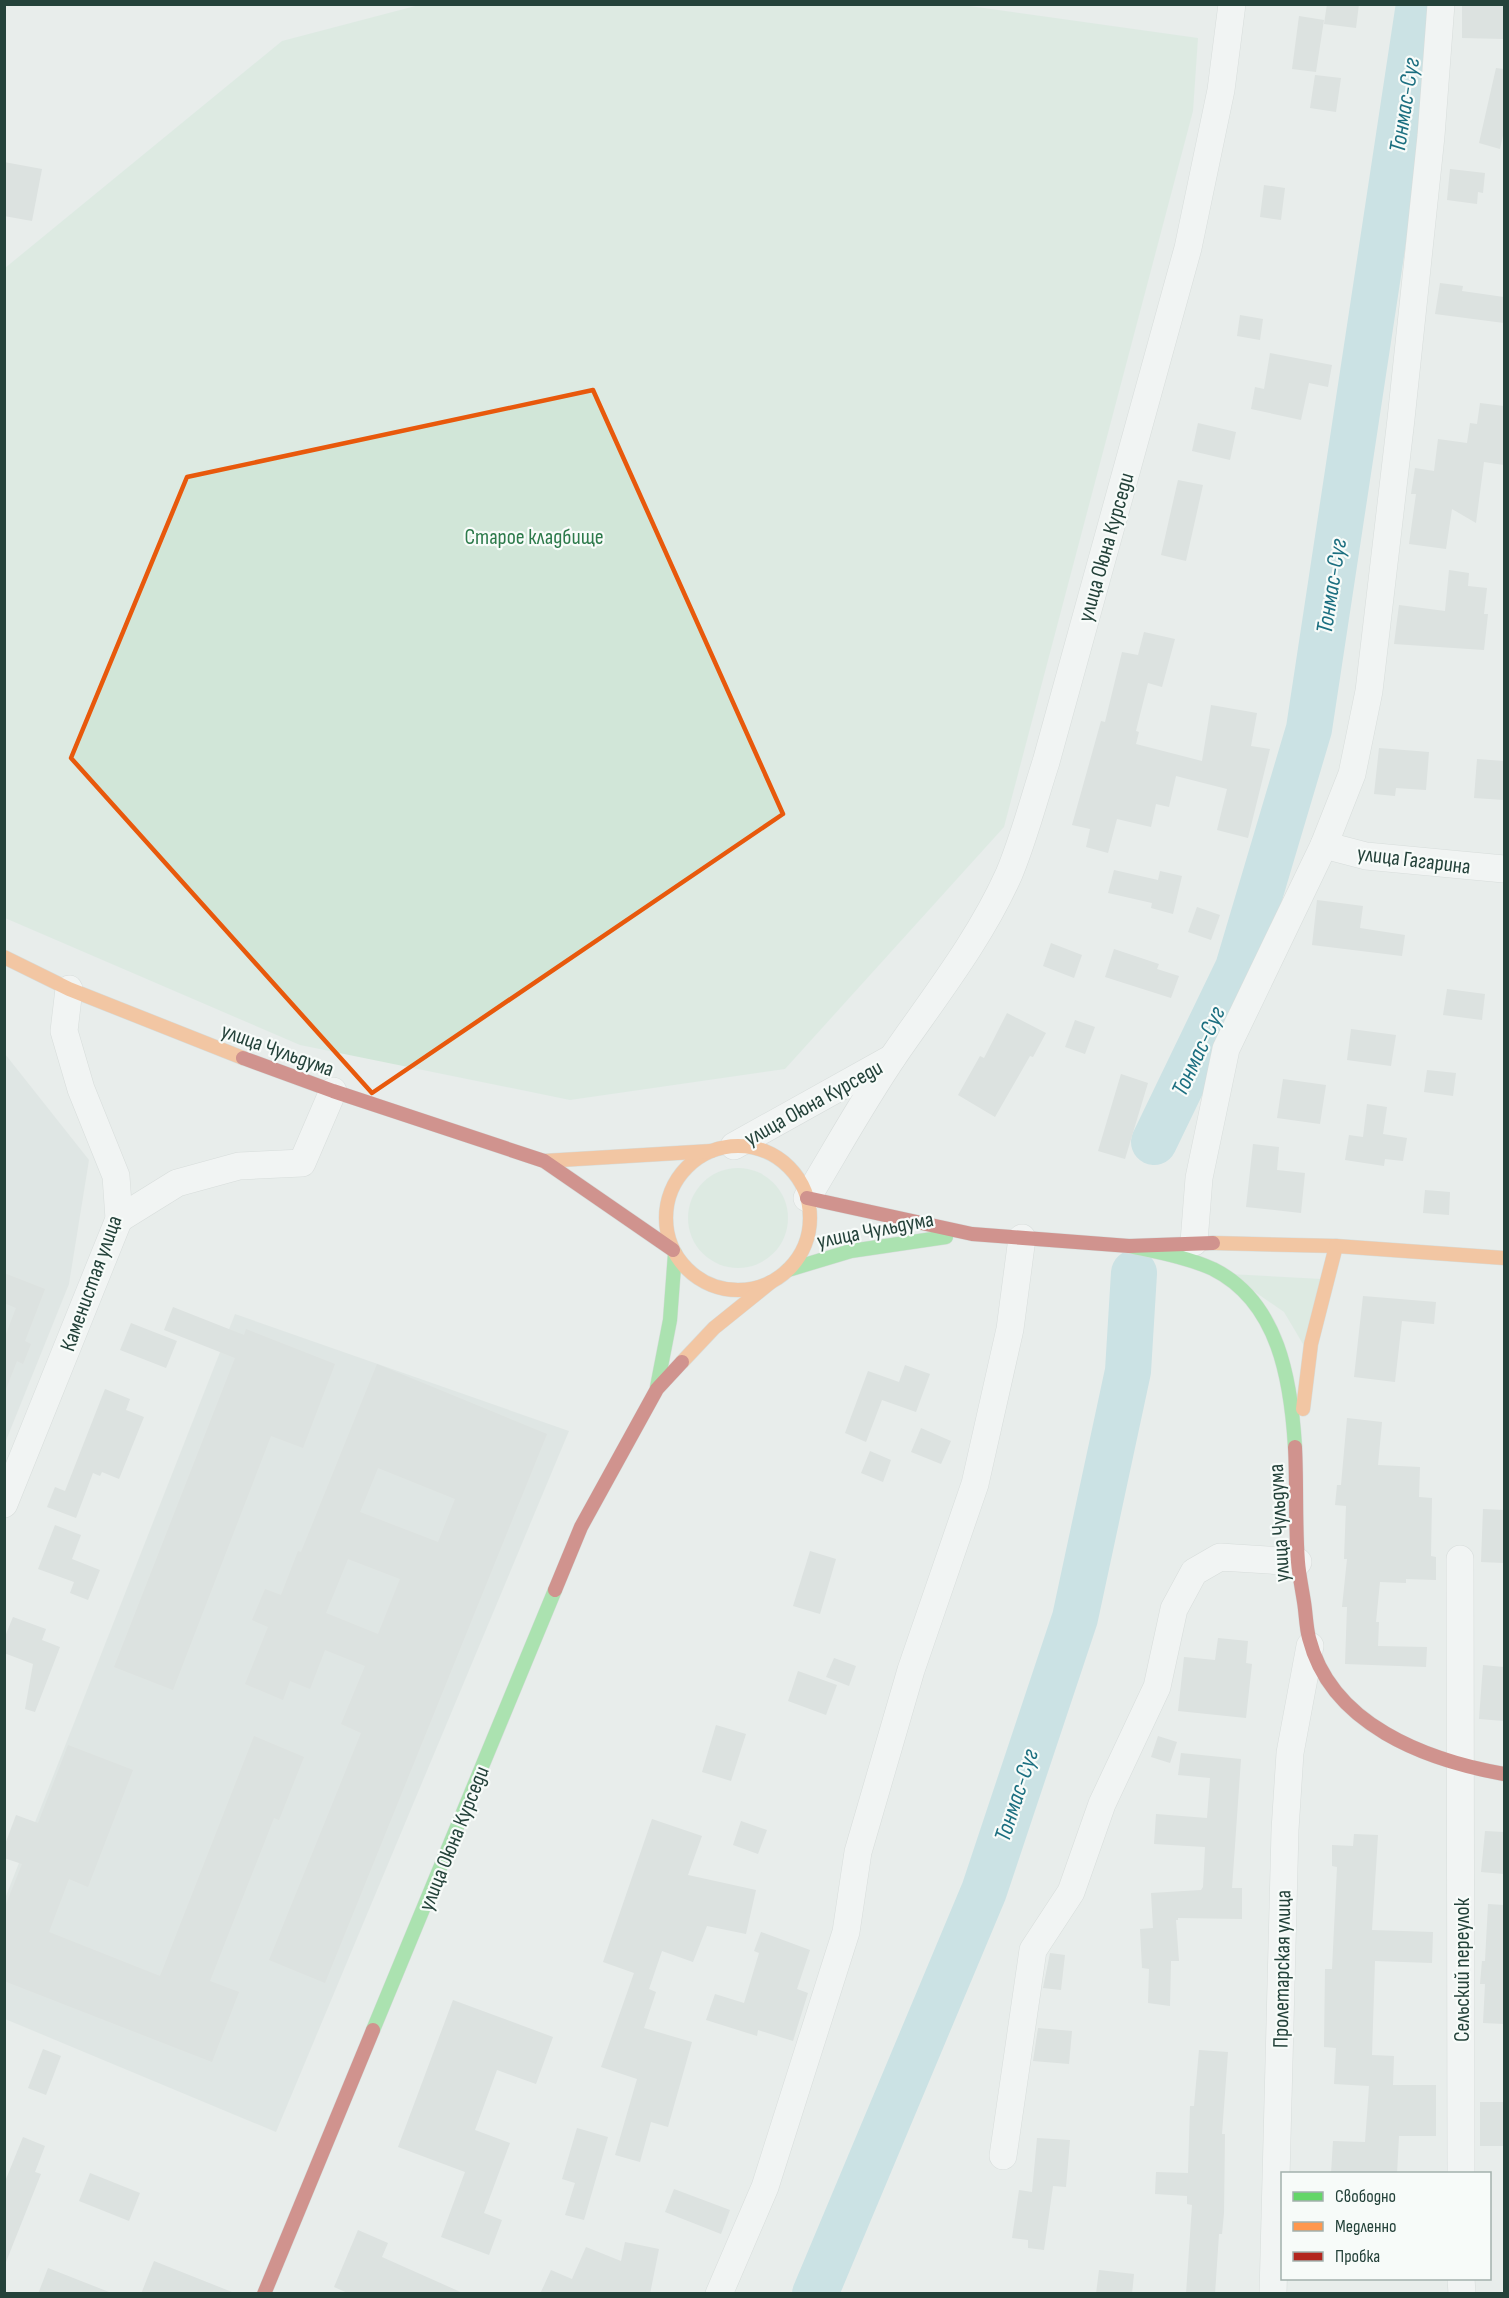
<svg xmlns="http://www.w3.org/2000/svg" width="1509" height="2298" viewBox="0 0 1509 2298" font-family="'Sofia Sans Condensed',sans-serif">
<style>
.built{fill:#d6dedb}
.green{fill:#d1e6d8}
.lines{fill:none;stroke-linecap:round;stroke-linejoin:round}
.river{stroke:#a9d4db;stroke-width:46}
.building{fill:#cfd4d2;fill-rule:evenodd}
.street-casing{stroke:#c5cac8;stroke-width:28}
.fast-casing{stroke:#c3cbc8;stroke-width:15}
.slow-casing{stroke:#c3cbc8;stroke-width:15}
.jam-casing{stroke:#c3cbc8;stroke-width:15}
.street{stroke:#fcfcfc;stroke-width:27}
.fast{stroke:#63d668;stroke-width:14}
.slow{stroke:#ff974d;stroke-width:14}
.jam{stroke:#b3261e;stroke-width:14}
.marked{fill:none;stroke:#e8590c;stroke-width:4.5;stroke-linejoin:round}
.labels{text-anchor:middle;stroke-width:4.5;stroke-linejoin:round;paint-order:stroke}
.park-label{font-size:22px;fill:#2d7a4b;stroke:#f7fbf9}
.street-label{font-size:22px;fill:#24423a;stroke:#f7fbf9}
.water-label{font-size:24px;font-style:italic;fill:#1c6f80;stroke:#f7fbf9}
</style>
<rect width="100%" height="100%" fill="#e8edeb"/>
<g class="built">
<path d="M5 1054 89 1160 69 1284 5 1443Z"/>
<path d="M235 1314 569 1431 276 2132 5 2019 4 1901Z"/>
</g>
<g class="green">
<path d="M423 4H955L1198 38 1193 111 1004 827 785 1069 570 1100 300 1045 5 918V268L282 41Z"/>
<circle cx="738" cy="1218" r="50"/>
<path d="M1229 1274 1322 1279 1313 1361 1284 1312Z"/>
</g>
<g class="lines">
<g class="river">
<path d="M1154 1142 1238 968 1309 729 1419 4"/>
<path d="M815 2294 984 1891 1075 1618 1128 1371 1134 1273"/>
</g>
</g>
<g class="building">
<path d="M1327 4H1359L1356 28 1324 24Z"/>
<path d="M1462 4H1504V39L1462 38Z"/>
<path d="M1299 16 1324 20 1316 72 1292 69Z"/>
<path d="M1496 68 1504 69V131L1500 149 1479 143Z"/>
<path d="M1315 75 1341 78 1336 112 1310 108Z"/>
<path d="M4 162 42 169 32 221 4 216Z"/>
<path d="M1450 169 1485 173 1483 193 1478 192 1477 204 1447 200Z"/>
<path d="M1264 185 1285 188 1281 220 1260 217Z"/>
<path d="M1440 283 1463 286 1462 291 1504 297V323L1435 314Z"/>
<path d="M1240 315 1263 319 1260 340 1237 336Z"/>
<path d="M1270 353 1332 365 1328 387 1309 383 1301 420 1251 409 1255 387 1264 389Z"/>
<path d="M1480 403 1504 406V465L1484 462 1476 523 1452 509 1446 549 1409 544 1416 494H1411L1415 468 1434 471 1438 439 1467 443 1470 423 1477 424Z"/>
<path d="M1198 423 1236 432 1230 460 1192 451Z"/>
<path d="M1178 480 1203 485 1186 561 1161 555Z"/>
<path d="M1449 570 1469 573 1468 586 1487 588 1484 614H1488L1484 650 1394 644 1399 605 1445 611Z"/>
<path d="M1144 632 1175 639 1162 687 1148 683 1136 731 1139 732 1136 744 1202 761 1211 705 1257 713 1251 746 1270 749 1248 838 1217 830 1227 789 1176 776 1169 807 1156 804 1151 827 1117 819 1108 853 1086 847 1090 829 1072 825 1101 721 1105 722 1122 652 1138 655Z"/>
<path d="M1379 748 1429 752 1426 790 1396 788 1395 796 1374 794Z"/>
<path d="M1477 759 1504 761V800L1474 798Z"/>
<path d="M1114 870 1158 880 1160 871 1182 876 1173 914 1151 908 1152 903 1108 893Z"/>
<path d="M1317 900 1363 906 1360 928 1405 935 1402 956 1312 945Z"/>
<path d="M1197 907 1220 915 1211 940 1188 932Z"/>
<path d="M1051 943 1082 955 1074 978 1043 966Z"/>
<path d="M1114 949 1159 964 1157 969 1179 976 1171 998 1105 977Z"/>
<path d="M1447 989 1485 994 1482 1020 1443 1015Z"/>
<path d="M1007 1013 1046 1033 1033 1057 1030 1056 995 1117 958 1095 980 1056 984 1058Z"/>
<path d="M1075 1020 1095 1027 1085 1054 1065 1047Z"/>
<path d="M1351 1029 1396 1035 1391 1066 1347 1060Z"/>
<path d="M1427 1070 1456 1073 1453 1096 1424 1092Z"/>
<path d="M1121 1074 1148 1083 1125 1159 1098 1151Z"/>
<path d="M1283 1079 1326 1085 1320 1124 1277 1118Z"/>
<path d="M1367 1104 1387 1107 1383 1134 1407 1138 1403 1161 1385 1159 1384 1166 1345 1160 1349 1135 1363 1137Z"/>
<path d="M1253 1144 1279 1147 1277 1170 1305 1173 1301 1213 1246 1207Z"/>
<path d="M1425 1190 1450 1192 1449 1215 1423 1213Z"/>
<path d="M4 1273 45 1289 25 1341 31 1344 23 1364 17 1361 6 1389 4 1334H6L16 1308 4 1303Z"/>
<path d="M1363 1296 1436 1302 1434 1324 1402 1321 1395 1382 1354 1377Z"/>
<path d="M173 1307 244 1335 246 1329 335 1364 303 1448 271 1436 173 1690 114 1667 235 1358 164 1330Z"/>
<path d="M131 1323 177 1341 166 1368 120 1350Z"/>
<path d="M377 1364 547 1434 325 1983 269 1960 361 1733 341 1724 365 1666 325 1650 310 1689 290 1681 283 1700 245 1684 268 1627 252 1620 265 1589 281 1595 298 1551 301 1552ZM378 1468 455 1499 438 1542 360 1512ZM348 1559 400 1579 378 1634 326 1613Z"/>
<path d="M905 1365 930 1374 916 1412 882 1400 866 1442 845 1433 868 1371 899 1382Z"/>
<path d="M105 1389 130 1399 126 1410 144 1417 119 1479 102 1472 100 1476 93 1473 76 1518 47 1507 55 1487 65 1491Z"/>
<path d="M1347 1418 1382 1422 1378 1465 1420 1467 1419 1497 1432 1498 1431 1556 1436 1557V1580L1406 1579V1583L1380 1582 1376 1622H1379L1378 1646 1427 1647 1426 1667 1345 1664 1347 1607H1342L1347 1559H1344L1346 1506 1335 1505 1337 1485H1341Z"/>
<path d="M921 1428 951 1441 941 1464 911 1452Z"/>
<path d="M870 1451 891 1460 883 1482 861 1473Z"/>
<path d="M1483 1509 1504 1510V1563L1481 1562Z"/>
<path d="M55 1525 81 1535 72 1559 100 1570 88 1600 70 1593 74 1582 38 1569Z"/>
<path d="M810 1551 836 1559 820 1614 793 1606Z"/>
<path d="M13 1617 46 1629 42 1640 60 1647 35 1712 25 1709 33 1664 4 1653V1639Z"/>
<path d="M1218 1638 1248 1641 1246 1663 1252 1664 1246 1718 1178 1711 1184 1657 1215 1660Z"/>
<path d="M834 1658 856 1666 849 1686 826 1677Z"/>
<path d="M1483 1665 1504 1667V1721L1479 1719Z"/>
<path d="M798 1671 837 1685 826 1715 788 1701Z"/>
<path d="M716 1725 746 1734 731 1781 702 1772Z"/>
<path d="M254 1736 304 1757 279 1820 274 1818 210 1981 239 1992 212 2062 4 1981V1909L22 1864 4 1858V1847L16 1815 38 1823 68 1745 133 1770 88 1887 69 1879 49 1932 160 1976Z"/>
<path d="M1158 1736 1177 1742 1170 1763 1151 1757Z"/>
<path d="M1181 1753 1241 1759 1232 1888H1242V1919L1178 1918V1920H1176L1179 1961H1171L1170 2006 1148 2003 1149 1969 1142 1968 1140 1929 1153 1928 1151 1893 1201 1890 1203 1887 1205 1847 1154 1844 1156 1814 1207 1818 1210 1778 1178 1775Z"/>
<path d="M652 1819 702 1836 688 1875 756 1890 746 1934 707 1926 693 1962 662 1951 649 1989 656 1992 644 2028 692 2042 668 2127 651 2122 640 2162 615 2155 637 2079 601 2067 634 1973 603 1962Z"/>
<path d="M741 1821 767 1830 758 1854 733 1845Z"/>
<path d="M1485 1831 1504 1832V1874L1481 1872Z"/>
<path d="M1354 1834 1378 1835 1372 1930 1433 1932 1432 1963 1375 1961 1372 2055 1394 2056 1393 2085H1436V2136H1399L1397 2174H1331L1333 2141 1365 2142 1369 2086 1334 2084 1336 2048 1324 2047 1325 1969H1332L1337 1867 1332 1866V1845L1353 1846Z"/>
<path d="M1488 1904 1504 1905V2024L1483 2023 1485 1984H1480L1482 1961H1485Z"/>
<path d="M761 1932 810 1950 797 1989 808 1993 793 2041 758 2030 757 2036 706 2020 715 1994 744 2003 759 1953 754 1951Z"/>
<path d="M1050 1953 1065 1955 1061 1990 1043 1988Z"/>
<path d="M453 2000 553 2037 536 2084 497 2070 475 2130 510 2143 484 2213 502 2220 489 2255 441 2237 465 2172 398 2147Z"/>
<path d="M1038 2028 1072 2031 1069 2064 1033 2061Z"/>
<path d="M43 2049 61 2056 46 2095 28 2088Z"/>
<path d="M1199 2050 1228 2052 1222 2134H1225L1224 2213 1222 2234H1219L1215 2294H1186L1192 2205 1187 2204V2196L1155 2194 1156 2172 1188 2173 1190 2106H1194Z"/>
<rect x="1480" y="2102" width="24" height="44"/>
<path d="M577 2128 608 2137 584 2220 565 2215 575 2183 562 2179Z"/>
<path d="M23 2137 45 2146 35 2172 41 2174 6 2262 4 2184Z"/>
<path d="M1037 2138 1070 2140 1066 2187 1053 2186 1044 2250 1028 2248V2240L1012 2238 1019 2190 1032 2192Z"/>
<path d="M90 2173 140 2193 129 2221 79 2201Z"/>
<path d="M674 2189 730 2210 721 2234 665 2212Z"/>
<path d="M358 2230 388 2243 382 2257 465 2294H350L334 2287Z"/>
<path d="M625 2242 659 2249 650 2294H540L551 2270 572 2279 586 2247 621 2261Z"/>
<path d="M154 2261 232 2292V2294H141Z"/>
<path d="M48 2268 109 2292 108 2294H38Z"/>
<path d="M1099 2270 1134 2274 1132 2294H1096Z"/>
</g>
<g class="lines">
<g class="street-casing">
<g id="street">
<path d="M1324 845 1366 856 1504 869"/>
<path d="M734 1146 892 1058"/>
<path d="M807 1198C836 1150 863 1101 895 1054 935 996 980 939 1009 874 1024 838 1034 799 1046 762L1188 248 1221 90 1232 4"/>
<path d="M119 1219 177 1183 239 1166 302 1163 333 1091"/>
<path d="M1194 1242 1199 1178 1226 1049 1324 845 1352 774 1369 691 1401 419 1431 136 1441 4"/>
<path d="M4 1504 119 1219 116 1176 81 1089 64 1031 69 989"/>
<path d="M1460 1559 1461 2174"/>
<path d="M1003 2156 1033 1950 1071 1892 1102 1804 1157 1687 1174 1609 1194 1572 1220 1557 1298 1562"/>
<path d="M1461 2278 1462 2294"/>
<path d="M719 2294 765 2187 846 1932 858 1852 911 1670 975 1484 1010 1329 1022 1238"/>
<path d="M1273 2294 1285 1830 1290 1753 1310 1646"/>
</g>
</g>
<g class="fast-casing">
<g id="fast">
<path d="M1129 1246C1157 1252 1187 1257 1213 1269 1279 1302 1291 1381 1295 1447"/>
<path d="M788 1270 851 1251 946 1237"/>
<path d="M657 1387 670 1320 675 1253"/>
<path d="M373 2030 555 1590"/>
</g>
</g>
<g class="slow-casing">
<g id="slow">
<path d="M4 957 69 989 243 1058"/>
<circle cx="738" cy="1218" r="72"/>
<path d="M544 1161 711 1151"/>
<path d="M1213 1243 1336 1246 1504 1258"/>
<path d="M682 1362 714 1328 771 1282"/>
<path d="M1303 1409 1311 1344 1336 1246"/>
</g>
</g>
<g class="jam-casing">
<g id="jam">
<path d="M243 1058 333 1091 544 1161 673 1250"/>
<path d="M807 1198 972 1234 1129 1246 1213 1243"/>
<path d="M1295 1447C1297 1485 1295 1524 1298 1562 1299 1575 1302 1589 1304 1602 1306 1614 1306 1627 1309 1638 1331 1725 1426 1760 1504 1774"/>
<path d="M555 1590 581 1527 657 1389 682 1362"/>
<path d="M264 2294 373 2030"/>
</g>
</g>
<use href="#street" class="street"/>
<use href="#fast" class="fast"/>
<use href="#slow" class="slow"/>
<use href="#jam" class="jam"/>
</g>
<path d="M0 0H1509V2298H0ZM593 390 783 814 372 1093 71 758 187 477Z" fill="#e8edeb" fill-opacity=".55" fill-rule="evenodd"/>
<path class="marked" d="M593 390 783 814 372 1093 71 758 187 477Z"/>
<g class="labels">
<g class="park-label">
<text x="534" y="544">Старое кладбище</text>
</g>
<g class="street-label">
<text transform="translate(1105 547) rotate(-74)" y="8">улица Оюна Курседи</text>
<text transform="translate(1414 859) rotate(7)" y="8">улица Гагарина</text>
<text transform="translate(278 1049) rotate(20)" y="8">улица Чульдума</text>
<text transform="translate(813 1102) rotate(-29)" y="8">улица Оюна Курседи</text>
<text transform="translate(875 1229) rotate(-11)" y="8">улица Чульдума</text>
<text transform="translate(90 1283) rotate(-70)" y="8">Каменистая улица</text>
<text transform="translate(1278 1523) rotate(-93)" y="8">улица Чульдума</text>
<text transform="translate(453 1838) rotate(-68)" y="8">улица Оюна Курседи</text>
<text transform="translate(1281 1969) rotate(-89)" y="8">Пролетарская улица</text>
<text transform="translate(1461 1970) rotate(-90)" y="8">Сельский переулок</text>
</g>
<g class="water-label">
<text transform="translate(1404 105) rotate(-81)" y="8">Тонмас-Суг</text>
<text transform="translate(1331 586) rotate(-81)" y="8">Тонмас-Суг</text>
<text transform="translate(1198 1051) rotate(-65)" y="8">Тонмас-Суг</text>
<text transform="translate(1016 1795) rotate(-72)" y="8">Тонмас-Суг</text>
</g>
</g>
<rect width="1509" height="2298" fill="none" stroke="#24423a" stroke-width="12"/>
<rect x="1281" y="2172" width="210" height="108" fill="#f7fbf9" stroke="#a3b1ad" stroke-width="1.5"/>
<rect x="1293" y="2192" width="30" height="9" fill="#63d668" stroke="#a3b1ad" stroke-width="1.5"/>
<text x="1335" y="2202" font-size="18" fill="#24423a">Свободно</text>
<rect x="1293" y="2222" width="30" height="9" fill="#ff974d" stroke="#a3b1ad" stroke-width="1.5"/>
<text x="1335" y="2232" font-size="18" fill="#24423a">Медленно</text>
<rect x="1293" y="2252" width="30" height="9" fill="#b3261e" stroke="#a3b1ad" stroke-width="1.5"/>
<text x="1335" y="2262" font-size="18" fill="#24423a">Пробка</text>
</svg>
